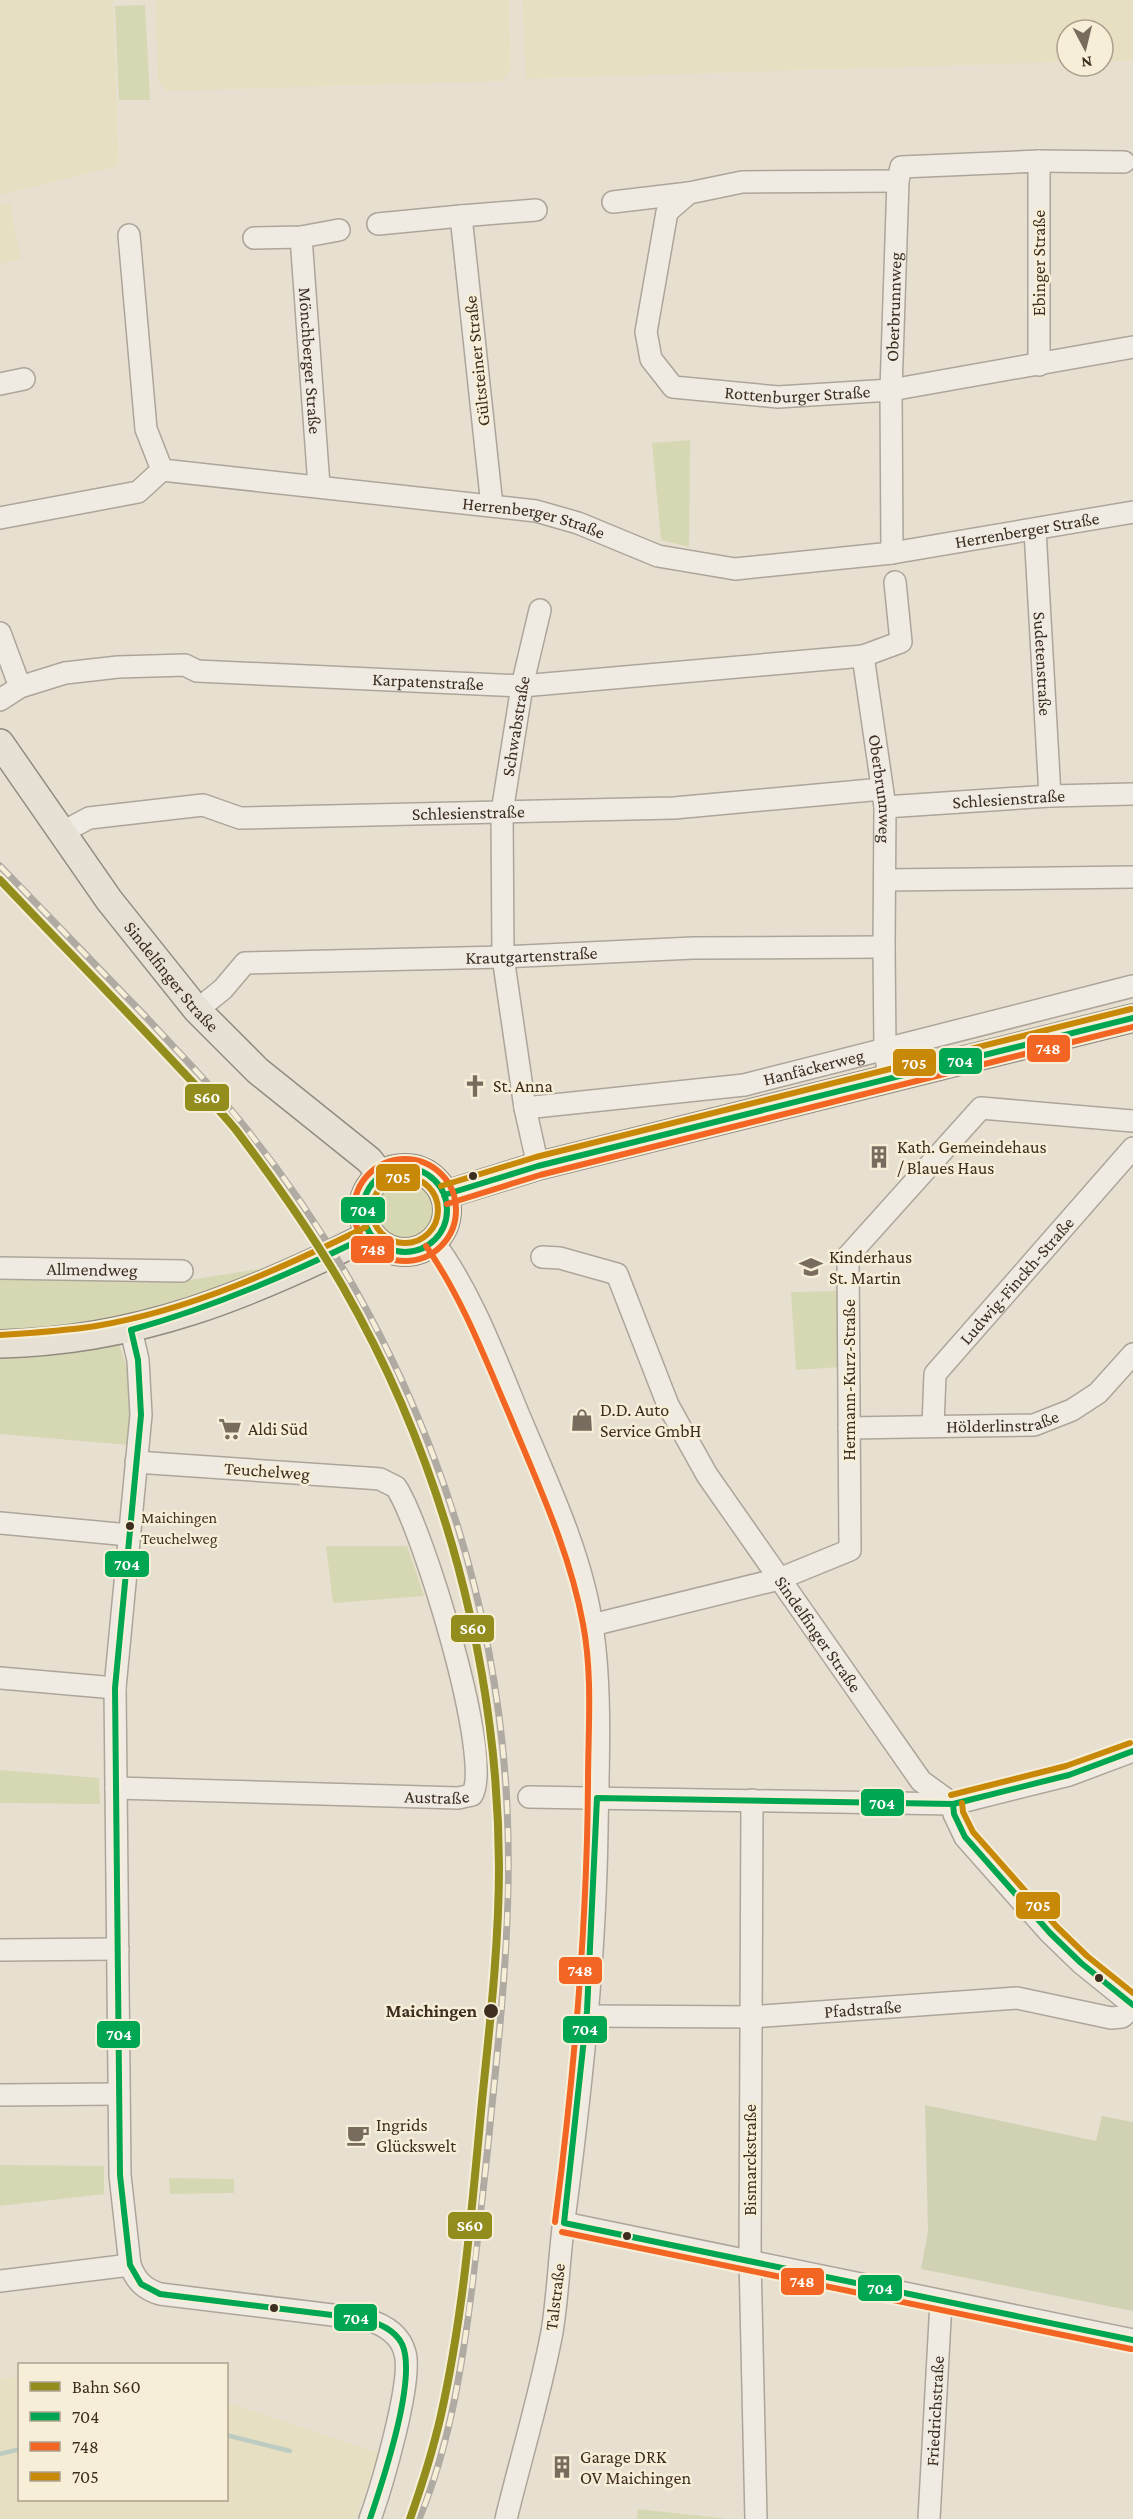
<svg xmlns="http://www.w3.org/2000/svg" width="1133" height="2519" viewBox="0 0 1133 2519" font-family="'Crimson Pro',serif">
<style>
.farmland{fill:#e6dfc2}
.green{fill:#d6d7b3}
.cemetery{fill:#d1d1b3}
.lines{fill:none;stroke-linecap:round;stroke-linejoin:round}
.stream{stroke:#bcccc2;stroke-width:4.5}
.minor-casing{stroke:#ada599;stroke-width:24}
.major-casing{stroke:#928b80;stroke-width:30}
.minor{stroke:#efebe3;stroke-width:21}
.major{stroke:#e6e1d4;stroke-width:27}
.rail-casing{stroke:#afaaa2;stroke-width:7}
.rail{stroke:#f7eed8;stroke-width:4.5;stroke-dasharray:14;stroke-linecap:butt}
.bus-1-casing{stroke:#f7eed8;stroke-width:10}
.bus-2-casing{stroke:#f7eed8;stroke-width:10}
.bus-3-casing{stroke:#f7eed8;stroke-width:10}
.bus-1{stroke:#00a651;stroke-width:6}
.bus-2{stroke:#f26522;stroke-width:6}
.bus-3{stroke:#c88808;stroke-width:6}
.rail-1-casing{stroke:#f7eed8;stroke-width:12}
.rail-1{stroke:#928d1d;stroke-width:8}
.bus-dot{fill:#3d2e20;stroke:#f7eed8;stroke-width:2}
.labels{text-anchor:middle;stroke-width:5;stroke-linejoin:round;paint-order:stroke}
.bus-label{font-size:16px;fill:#3d2e20;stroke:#f7eed8;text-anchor:start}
.street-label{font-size:18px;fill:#3d2e20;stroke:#f7eed8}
.poi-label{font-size:18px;fill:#3d2e20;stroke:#f7eed8;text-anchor:start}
.stop-label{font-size:18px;font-weight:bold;fill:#3d2e20;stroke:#f7eed8;text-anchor:end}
.line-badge{stroke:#f7eed8;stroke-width:2}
.badge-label{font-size:16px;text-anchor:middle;font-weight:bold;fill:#fff}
</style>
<rect width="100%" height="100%" fill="#e7e0d1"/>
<g class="farmland">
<path d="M0 0H113L119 166 0 195Z"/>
<path d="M156 0H509L511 70 503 81 166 91 158 81Z"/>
<path d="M522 0H1133V61H1103V30H1067V62L526 79Z"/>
<path d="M10 203 21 259 0 264V205Z"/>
<path d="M19 2377 20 2500H226L227 2402 379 2453 355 2519H0V2378Z"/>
</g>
<g class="green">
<path d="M145 5 150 100H119L115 6Z"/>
<path d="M690 440 689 547 661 540 652 443Z"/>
<path d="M387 1154C405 1155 443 1162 452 1177 439 1177 431 1169 419 1165 407 1161 396 1161 385 1155Z"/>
<circle cx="405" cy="1210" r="32"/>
<path d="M265 1268 199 1298 112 1322 131 1381 129 1445 0 1434V1280L183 1281Z"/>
<path d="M839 1291V1367L796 1370 791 1292Z"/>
<path d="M326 1546H407L424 1596 333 1603Z"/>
<path d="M0 1770 99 1778 100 1804 0 1803Z"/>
<path d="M0 2165 104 2166V2194L0 2206Z"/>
<path d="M169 2178 234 2179V2193L170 2194Z"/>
<path d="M638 2509 729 2519H637Z"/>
</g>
<path class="cemetery" d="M925 2105 1096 2141 1102 2116 1133 2122V2311L921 2269 928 2231Z"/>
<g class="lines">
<g class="stream">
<path d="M226 2435 290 2451"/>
<path d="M0 2454 20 2449"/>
</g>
<g class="minor-casing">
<g id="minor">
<path d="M1039 161 1124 162"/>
<path id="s1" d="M898 181 742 182 689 193 667 212 646 332 651 359 673 387 778 397 891 390 1133 347"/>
<path d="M613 202 689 193"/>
<path d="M378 224 461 216"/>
<path id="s2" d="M129 235 146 429 162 470 536 511 578 523 658 556 735 569 892 553 1133 512"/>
<path id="s3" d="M301 237 319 486"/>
<path d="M254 238 301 237 339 230"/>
<path d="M0 384 24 379"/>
<path d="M492 506 461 216 536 210"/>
<path d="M0 518 138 492 162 470"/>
<path id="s4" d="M1035 530 1050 796"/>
<path id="s5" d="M892 553 891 390 898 181 901 167 1039 161V365"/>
<path d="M0 633 20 687"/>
<path id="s6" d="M863 656 885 807 884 947 885 1050 889 1078"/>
<path id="s7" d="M0 700 20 687 65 673 118 667 185 665 197 671 522 686 863 656 901 642 895 582"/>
<path id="s8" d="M885 807 1050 796 1133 794"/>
<path id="s9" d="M61 833 89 818 203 805 240 818 674 808 882 789"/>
<path d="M885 880 1133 877"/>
<path id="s10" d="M197 1010 223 989 245 963 503 957 693 948 884 947"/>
<path id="s11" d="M525 1108 744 1085 1133 986"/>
<path id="s12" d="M538 1166 525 1108 503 957 502 812 522 686 540 610"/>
<path d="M433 1241C471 1292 494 1355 518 1413 546 1480 582 1554 592 1626 602 1690 598 1766 597 1831 595 1961 581 2091 564 2220 559 2258 558 2296 552 2332 540 2396 521 2457 506 2519"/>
<path id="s13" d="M542 1257 560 1258 617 1274 668 1405 707 1475 921 1781 953 1804 954 1814 965 1837 1050 1933 1081 1963 1133 2005"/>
<path id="s14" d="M0 1268 182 1271"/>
<path d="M131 1330 138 1360 141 1415 115 1688 120 2175 130 2265C136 2281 144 2289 160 2294L365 2319C383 2324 400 2333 405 2353 413 2381 381 2489 370 2519"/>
<path id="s15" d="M933 1426 935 1374 1133 1148"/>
<path id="s16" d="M849 1428 1034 1425 1072 1410 1098 1393 1133 1354"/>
<path d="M0 1523 129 1535"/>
<path d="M592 1625 779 1579 850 1550 848 1256 981 1108 1133 1121"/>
<path d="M0 1678 115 1688"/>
<path id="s17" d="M116 1788 458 1798 472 1795C494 1758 422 1526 396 1487L380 1479 367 1478 136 1462"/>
<path d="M529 1797 953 1804 1069 1775 1133 1751"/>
<path d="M752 1800 750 2260 756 2519"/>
<path d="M0 1950 118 1949"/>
<path id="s18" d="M587 2016 750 2017 1017 1998 1111 2018 1122 2017 1133 2007"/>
<path d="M0 2095 119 2094"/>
<path d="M564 2223 1133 2340"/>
<path d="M0 2281 130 2265"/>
<path id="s19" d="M929 2519 941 2302"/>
</g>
</g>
<g class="major-casing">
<g id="major">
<path id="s20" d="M0 743 109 900 197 1010 258 1071 369 1160 381 1175"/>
<circle cx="405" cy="1210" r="42"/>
<path d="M444 1195 538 1166 1133 1018"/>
<path d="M0 1344C138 1341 248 1296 370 1235"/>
</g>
</g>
<use href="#minor" class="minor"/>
<use href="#major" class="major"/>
<g class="rail-casing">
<path id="rail" d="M0 866C49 916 97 967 146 1017 179 1053 214 1088 244 1126 399 1318 495 1558 507 1805 512 1909 502 2012 491 2115 486 2170 479 2224 473 2279 463 2360 451 2443 419 2519"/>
</g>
<use href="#rail" class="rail"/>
<g class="bus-1-casing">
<g id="bus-1">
<circle cx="405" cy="1210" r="42"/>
<path d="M444 1195 538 1166 1133 1018"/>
<path d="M131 1330 138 1360 141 1415 115 1688 120 2175 130 2265 141 2284 160 2294 365 2319C380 2324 395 2330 402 2344 418 2378 382 2483 370 2519"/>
<path d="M131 1330C214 1307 293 1273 370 1235"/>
<path d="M1133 1751 1069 1775 953 1804 597 1798 587 2011 564 2223 1133 2340"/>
<path d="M953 1804 954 1814 965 1837 1050 1933 1081 1963 1133 2005"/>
</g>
</g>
<g class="bus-2-casing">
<g id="bus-2">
<circle cx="405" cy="1210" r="51"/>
<path d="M447 1204 540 1175 1133 1027"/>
<path d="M426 1246C462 1298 484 1356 509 1414 537 1482 570 1552 583 1624 593 1676 588 1730 588 1782 587 1929 574 2076 555 2222"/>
<path d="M562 2232 1131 2349"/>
</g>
</g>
<g class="bus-3-casing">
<g id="bus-3">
<circle cx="405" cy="1210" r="33"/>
<path d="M441 1186 536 1157 1131 1009"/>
<path d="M0 1335C32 1333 64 1331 96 1326 191 1310 280 1269 366 1227"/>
<path d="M951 1795 1066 1766 1130 1743"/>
<path d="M962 1803 963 1812 973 1832 1057 1927 1087 1956 1133 1993"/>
</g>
</g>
<use href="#bus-1" class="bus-1"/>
<use href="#bus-2" class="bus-2"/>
<use href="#bus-3" class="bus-3"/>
<g class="rail-1-casing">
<path id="rail-1" d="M0 880C56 939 113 997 169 1057 191 1081 215 1104 236 1130 274 1180 311 1232 343 1287 443 1461 498 1666 499 1866 499 1945 490 2023 482 2101 472 2206 464 2312 441 2415 433 2450 422 2485 410 2519"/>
</g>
<use href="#rail-1" class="rail-1"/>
</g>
<defs>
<g id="church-bare" transform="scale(1.8)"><path d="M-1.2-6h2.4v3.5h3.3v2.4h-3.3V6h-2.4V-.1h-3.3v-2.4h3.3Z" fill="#786c5e" stroke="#f7eed8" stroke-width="2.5" paint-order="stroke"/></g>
<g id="building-bare" transform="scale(1.8)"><path d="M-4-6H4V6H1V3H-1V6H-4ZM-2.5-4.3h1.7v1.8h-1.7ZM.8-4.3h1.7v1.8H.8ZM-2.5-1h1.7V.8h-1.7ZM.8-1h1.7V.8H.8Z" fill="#786c5e" stroke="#f7eed8" stroke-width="2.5" paint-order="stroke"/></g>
<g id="school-bare" transform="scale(1.8)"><path d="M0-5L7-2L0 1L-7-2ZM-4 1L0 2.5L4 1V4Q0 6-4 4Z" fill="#786c5e" stroke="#f7eed8" stroke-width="2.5" paint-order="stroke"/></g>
<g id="shop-bare" transform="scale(1.8)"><path d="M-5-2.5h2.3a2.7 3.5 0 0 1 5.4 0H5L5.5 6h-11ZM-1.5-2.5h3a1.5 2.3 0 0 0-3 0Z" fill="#786c5e" stroke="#f7eed8" stroke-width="2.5" paint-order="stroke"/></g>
<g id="supermarket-bare" transform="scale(1.8)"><path d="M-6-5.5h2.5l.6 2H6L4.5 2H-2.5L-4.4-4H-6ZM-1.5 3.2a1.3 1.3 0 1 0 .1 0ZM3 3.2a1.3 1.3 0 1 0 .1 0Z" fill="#786c5e" stroke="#f7eed8" stroke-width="2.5" paint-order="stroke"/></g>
<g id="cafe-bare" transform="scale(1.8)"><path d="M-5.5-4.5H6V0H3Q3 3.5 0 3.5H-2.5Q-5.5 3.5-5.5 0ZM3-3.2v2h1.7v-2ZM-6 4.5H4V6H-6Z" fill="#786c5e" stroke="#f7eed8" stroke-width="2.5" paint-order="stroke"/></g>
</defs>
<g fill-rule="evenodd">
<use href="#church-bare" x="475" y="1086"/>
<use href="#building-bare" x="879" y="1157"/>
<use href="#school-bare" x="811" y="1267"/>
<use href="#shop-bare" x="582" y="1420"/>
<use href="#supermarket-bare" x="230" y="1429"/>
<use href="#cafe-bare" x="358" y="2135"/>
<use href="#building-bare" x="562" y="2467"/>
</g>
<g class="bus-dot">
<circle cx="473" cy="1176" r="5"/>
<circle cx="130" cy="1526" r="5"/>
<circle cx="1099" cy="1978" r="5"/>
<circle cx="491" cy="2011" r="8"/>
<circle cx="627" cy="2236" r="5"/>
<circle cx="274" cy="2308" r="5"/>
</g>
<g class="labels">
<g class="bus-label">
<text x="141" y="1523">Maichingen<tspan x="141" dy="21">Teuchelweg</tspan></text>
</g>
<g class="street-label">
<text transform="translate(1039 263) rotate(-90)" y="6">Ebinger Straße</text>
<text dy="6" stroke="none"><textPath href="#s5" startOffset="246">Oberbrunnweg</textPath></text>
<text dy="6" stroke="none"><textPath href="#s3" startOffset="124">Mönchberger Straße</textPath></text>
<text transform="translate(477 361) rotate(-96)" y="6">Gültsteiner Straße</text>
<text dy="6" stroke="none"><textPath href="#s1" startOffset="549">Rottenburger Straße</textPath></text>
<text dy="6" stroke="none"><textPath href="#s2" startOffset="614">Herrenberger Straße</textPath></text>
<text dy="6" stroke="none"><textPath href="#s2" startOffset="1118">Herrenberger Straße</textPath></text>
<text dy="6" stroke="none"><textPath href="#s4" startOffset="134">Sudetenstraße</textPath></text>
<text dy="6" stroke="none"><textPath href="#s7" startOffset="436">Karpatenstraße</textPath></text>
<text dy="6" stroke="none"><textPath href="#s12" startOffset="444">Schwabstraße</textPath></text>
<text dy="6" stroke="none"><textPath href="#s6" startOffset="134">Oberbrunnweg</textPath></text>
<text dy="6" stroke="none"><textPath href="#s8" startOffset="124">Schlesienstraße</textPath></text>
<text dy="6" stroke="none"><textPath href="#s9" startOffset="414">Schlesienstraße</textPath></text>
<text dy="6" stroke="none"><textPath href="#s10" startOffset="354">Krautgartenstraße</textPath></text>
<text dy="6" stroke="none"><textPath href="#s20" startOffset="290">Sindelfinger Straße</textPath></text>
<text dy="6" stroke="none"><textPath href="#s11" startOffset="292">Hanfäckerweg</textPath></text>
<text dy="6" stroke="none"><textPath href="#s14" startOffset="92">Allmendweg</textPath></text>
<text dy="6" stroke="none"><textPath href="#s15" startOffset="176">Ludwig-Finckh-Straße</textPath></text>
<text transform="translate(849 1380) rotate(-90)" y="6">Hermann-Kurz-Straße</text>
<text dy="6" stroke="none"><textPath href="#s16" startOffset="154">Hölderlinstraße</textPath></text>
<text transform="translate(267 1471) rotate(4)" y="6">Teuchelweg</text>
<text dy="6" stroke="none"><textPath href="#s13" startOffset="492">Sindelfinger Straße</textPath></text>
<text dy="6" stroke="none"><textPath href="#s17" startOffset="321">Austraße</textPath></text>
<text dy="6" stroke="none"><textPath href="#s18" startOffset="276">Pfadstraße</textPath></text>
<text transform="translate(750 2160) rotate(-90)" y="6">Bismarckstraße</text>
<text transform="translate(555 2297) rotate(-83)" y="6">Talstraße</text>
<text dy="6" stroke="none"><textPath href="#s19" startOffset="108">Friedrichstraße</textPath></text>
</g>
<g class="poi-label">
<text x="493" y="1092">St. Anna</text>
<text x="897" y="1153">Kath. Gemeindehaus<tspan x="897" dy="21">/ Blaues Haus</tspan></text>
<text x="829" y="1263">Kinderhaus<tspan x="829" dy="21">St. Martin</tspan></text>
<text x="600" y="1416">D.D. Auto<tspan x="600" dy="21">Service GmbH</tspan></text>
<text x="248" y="1435">Aldi Süd</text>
<text x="376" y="2131">Ingrids<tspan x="376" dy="21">Glückswelt</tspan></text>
<text x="580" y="2463">Garage DRK<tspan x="580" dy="21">OV Maichingen</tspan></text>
</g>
<g class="stop-label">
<text x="477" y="2017">Maichingen</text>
</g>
</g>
<g class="line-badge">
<rect x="1026" y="1034" width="45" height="29" rx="6" fill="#f26522"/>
<rect x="938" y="1047" width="45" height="28" rx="6" fill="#00a651"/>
<rect x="892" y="1048" width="45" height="29" rx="6" fill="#c88808"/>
<rect x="184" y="1083" width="46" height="29" rx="6" fill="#928d1d"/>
<rect x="375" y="1163" width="46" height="29" rx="6" fill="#c88808"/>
<rect x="340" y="1196" width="46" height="28" rx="6" fill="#00a651"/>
<rect x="350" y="1235" width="45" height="29" rx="6" fill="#f26522"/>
<rect x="104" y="1550" width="46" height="28" rx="6" fill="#00a651"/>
<rect x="450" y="1614" width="45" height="29" rx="6" fill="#928d1d"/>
<rect x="860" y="1788" width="45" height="29" rx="6" fill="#00a651"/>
<rect x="1015" y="1891" width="46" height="29" rx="6" fill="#c88808"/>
<rect x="558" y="1956" width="45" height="29" rx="6" fill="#f26522"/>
<rect x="562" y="2015" width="46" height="29" rx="6" fill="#00a651"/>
<rect x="96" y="2020" width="45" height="29" rx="6" fill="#00a651"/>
<rect x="447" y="2211" width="46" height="29" rx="6" fill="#928d1d"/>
<rect x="780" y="2267" width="45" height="29" rx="6" fill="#f26522"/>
<rect x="857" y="2274" width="46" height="28" rx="6" fill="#00a651"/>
<rect x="333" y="2303" width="45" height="29" rx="6" fill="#00a651"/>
</g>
<g class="badge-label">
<text x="1048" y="1054">748</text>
<text x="960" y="1067">704</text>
<text x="914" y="1069">705</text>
<text x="207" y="1103">S60</text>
<text x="398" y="1183">705</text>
<text x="363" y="1216">704</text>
<text x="373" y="1255">748</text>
<text x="127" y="1570">704</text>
<text x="473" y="1634">S60</text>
<text x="882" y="1809">704</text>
<text x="1038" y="1911">705</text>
<text x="580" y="1976">748</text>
<text x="585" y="2035">704</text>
<text x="119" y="2040">704</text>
<text x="470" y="2231">S60</text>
<text x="802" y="2287">748</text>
<text x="880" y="2294">704</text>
<text x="356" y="2324">704</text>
</g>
<rect x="18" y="2363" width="210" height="138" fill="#f7eed8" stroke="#ada18e" stroke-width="1.5"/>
<rect x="30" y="2382" width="30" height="9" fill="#928d1d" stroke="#ada18e" stroke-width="1.5"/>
<text x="72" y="2393" font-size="18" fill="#3d2e20">Bahn S60</text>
<rect x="30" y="2412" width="30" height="9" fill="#00a651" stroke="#ada18e" stroke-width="1.5"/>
<text x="72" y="2423" font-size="18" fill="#3d2e20">704</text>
<rect x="30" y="2442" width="30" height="9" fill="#f26522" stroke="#ada18e" stroke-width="1.5"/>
<text x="72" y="2453" font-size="18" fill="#3d2e20">748</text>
<rect x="30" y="2472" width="30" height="9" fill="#c88808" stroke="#ada18e" stroke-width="1.5"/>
<text x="72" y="2483" font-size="18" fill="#3d2e20">705</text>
<g transform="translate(1085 48) rotate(173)"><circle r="28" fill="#f7eed8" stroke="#ada18e" stroke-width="1.5"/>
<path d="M0-4.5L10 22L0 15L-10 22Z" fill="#786c5e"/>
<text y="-9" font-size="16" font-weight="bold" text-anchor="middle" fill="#3d2e20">N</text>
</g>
</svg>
